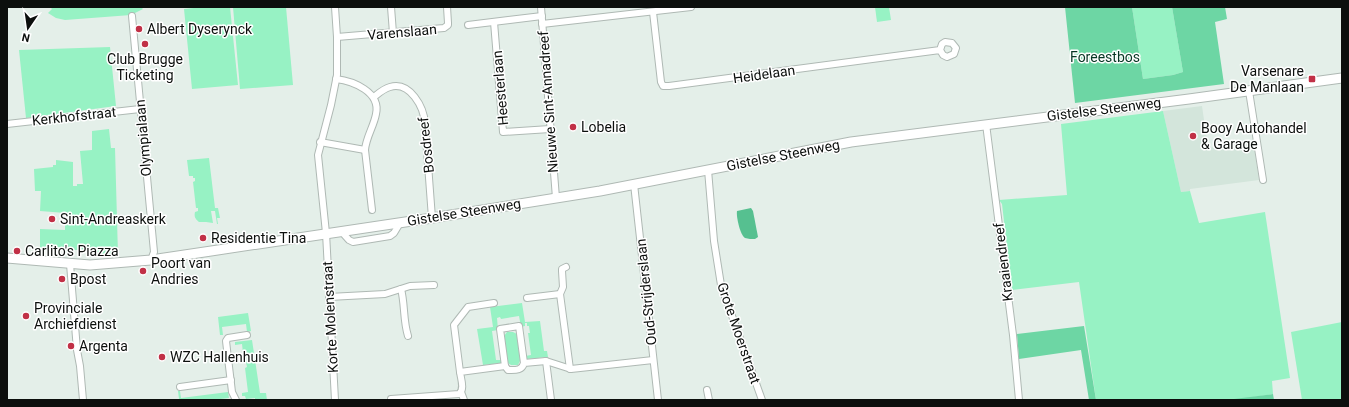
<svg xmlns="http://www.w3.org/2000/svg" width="1349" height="407" viewBox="0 0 1349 407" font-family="Roboto,sans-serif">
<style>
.built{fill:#d3e5db}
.green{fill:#97f2c4}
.forest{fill:#6dd6a4}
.water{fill:#56c090}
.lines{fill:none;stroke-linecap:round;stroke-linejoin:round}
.street-casing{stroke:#afb9b4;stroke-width:8}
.secondary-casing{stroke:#afb9b4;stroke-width:11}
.street{stroke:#fff;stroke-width:6}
.secondary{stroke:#fff;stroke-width:9}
.poi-dot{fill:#c13046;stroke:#fff;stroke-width:1.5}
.labels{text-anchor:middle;stroke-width:3;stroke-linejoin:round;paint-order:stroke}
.poi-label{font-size:14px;fill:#0c0f0d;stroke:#fff;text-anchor:start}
.street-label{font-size:14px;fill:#0c0f0d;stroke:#fff}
.park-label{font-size:14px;fill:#063623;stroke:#fff}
</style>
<rect width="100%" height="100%" fill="#e4efe9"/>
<path class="built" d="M1202 106 1208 148 1253 141 1259 180 1190 189V191L1181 192 1163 111Z"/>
<g class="green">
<path d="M50 7H141L143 9 131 15 65 20 56 18 48 13 52 9Z"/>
<path d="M203 7H230L238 85 192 89 184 9Z"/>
<path d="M233 7H286L293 85 240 89Z"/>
<path d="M875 7H889L891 20 877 22Z"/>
<path d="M1132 7H1172L1183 72 1173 75 1143 79Z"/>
<path d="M110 47 116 106 26 118 19 50Z"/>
<path d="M1163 111 1181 192 1190 191 1199 223 1265 212 1290 378 1272 381 1273 394 1234 400H1096L1079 282 1012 290 1002 204 999 200 1067 195 1061 124Z"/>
<path d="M109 129 111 148H115L118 255 87 257V250H74L73 256 64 255V250L40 251V229L65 230V213L40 211 41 191H35L34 169 53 167V165H56V160L73 162V186H77V184H83L80 151 92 150V131Z"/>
<path d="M209 158 215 208H218L220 218H217L218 224H217L215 211H211L213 223 206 222H199C195 219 194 216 195 212L198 211V208H196L193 182 195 181V178H193V176H189L187 160Z"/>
<path d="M522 303 525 322 540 321 544 351H547L548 357 526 359 525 356 531 355 528 333H530L529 326H527V323H525V326L521 327 519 316 501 319 500 317 497 318 498 330 492 331 496 360H502L503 363 483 365 477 329 493 327 490 307Z"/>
<path d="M248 313 251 331 247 332 246 324 222 327 223 335H220L218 317Z"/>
<path d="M1342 322V400H1302L1291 332Z"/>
<path d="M507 332H513L517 334 520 361 518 365H511L508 363 504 336Z"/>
<path d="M252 340 260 393H266L267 400H255V398L246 399 245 396H242V393L248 392 245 368 247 367 246 362H244L242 344 235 345V342Z"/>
<path d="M178 391H180L181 398 228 392 229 398 212 400H182L181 399H179Z"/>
</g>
<g class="forest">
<path d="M1065 7H1132L1143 79 1173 75 1183 72 1172 7H1225L1227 19 1215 22 1224 84 1075 103Z"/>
<path d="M1084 326 1096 400H1089L1081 350 1019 359 1017 334Z"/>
<path d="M1273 394 1274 400 1234 399Z"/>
</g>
<path class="water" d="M751 208 753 211 758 237 755 239C752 239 748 239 745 238 740 235 736 216 737 211Z"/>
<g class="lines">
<g class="street-casing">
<g id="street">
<path d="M391 7 393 33"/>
<path d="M541 7 556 198"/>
<path d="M653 12 661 82 663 86H669L940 50 943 55 947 57 954 54 956 48 952 43 945 42 942 44 940 50"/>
<path d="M132 16 154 252 151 260"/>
<path d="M494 22 503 132 550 129"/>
<path d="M542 24 691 7"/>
<path d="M468 25 542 16"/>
<path d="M337 37 444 28 448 25V23L447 7"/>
<path d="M336 79C353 81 381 92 376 114 374 126 366 137 365 150L372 210"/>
<path d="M1249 91 1263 180"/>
<path d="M374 97C379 93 383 89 390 87 410 81 424 107 425 124L432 218"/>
<path d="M7 124 140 109"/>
<path d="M986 124 1013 335 1019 400"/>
<path d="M320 142 365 150"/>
<path d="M708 170 714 241 721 285 762 400"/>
<path d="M634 184 658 400"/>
<path d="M341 231 349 240 353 242 390 236 394 233 400 223"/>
<path d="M70 264 77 350 80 366 83 400"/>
<path d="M566 267 562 269V271L563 287 560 294 570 369"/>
<path d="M401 289C405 304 403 320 408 336"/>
<path d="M329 297 385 294 410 286 434 285"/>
<path d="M527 298 560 294"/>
<path d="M546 361 551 400"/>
<path d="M505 366 500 329 519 326 524 363"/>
<path d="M460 372 454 325 468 307 494 303"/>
<path d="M180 387 231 380"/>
<path d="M707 390 709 400"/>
<path d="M461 392 464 400"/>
<path d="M391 399 459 394C465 389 461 380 460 372L505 366 508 370C515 370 522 371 524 363L546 361 571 369 653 360"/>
<path d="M236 400 232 392 226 341 228 338 247 335"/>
<path d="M335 400 326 233 318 155 331 105 337 75V37L335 7"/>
</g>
</g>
<g class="secondary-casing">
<path id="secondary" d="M7 258 90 265 151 260 432 218 600 191 851 142 1189 99 1342 78"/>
</g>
<use href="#street" class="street"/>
<use href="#secondary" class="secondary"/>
</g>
<g class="poi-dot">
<circle cx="139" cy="29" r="4"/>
<circle cx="145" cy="44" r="4"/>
<rect x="1308" y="75" width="8" height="8" rx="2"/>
<circle cx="573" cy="127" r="4"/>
<circle cx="1193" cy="136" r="4"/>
<circle cx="52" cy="219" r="4"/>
<circle cx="203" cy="238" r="4"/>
<circle cx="17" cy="251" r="4"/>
<circle cx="143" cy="271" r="4"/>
<circle cx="62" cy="279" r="4"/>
<circle cx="26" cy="316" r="4"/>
<circle cx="71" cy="346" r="4"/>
<circle cx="162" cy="357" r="4"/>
</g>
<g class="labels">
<g class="poi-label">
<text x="147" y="34">Albert Dyserynck</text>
<text x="145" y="64" text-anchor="middle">Club Brugge<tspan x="145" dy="16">Ticketing</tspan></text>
<text x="1304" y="76" text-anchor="end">Varsenare<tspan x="1304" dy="16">De Manlaan</tspan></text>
<text x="581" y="132">Lobelia</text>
<text x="1201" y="133">Booy Autohandel<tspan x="1201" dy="16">&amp; Garage</tspan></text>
<text x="60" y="224">Sint-Andreaskerk</text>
<text x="211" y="243">Residentie Tina</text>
<text x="25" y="256">Carlito's Piazza</text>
<text x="151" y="268">Poort van<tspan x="151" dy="16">Andries</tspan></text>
<text x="70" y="284">Bpost</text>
<text x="34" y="313">Provinciale<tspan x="34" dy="16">Archiefdienst</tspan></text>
<text x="79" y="351">Argenta</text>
<text x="170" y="362">WZC Hallenhuis</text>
</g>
<g class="street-label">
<text transform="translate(402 32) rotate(-5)" y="5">Varenslaan</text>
<text transform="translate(764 74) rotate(-8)" y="5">Heidelaan</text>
<text transform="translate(500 88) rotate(-95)" y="5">Heesterlaan</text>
<text transform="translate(548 102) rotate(-94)" y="5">Nieuwe Sint-Annadreef</text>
<text transform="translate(1104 109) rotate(-7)" y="5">Gistelse Steenweg</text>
<text transform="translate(74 116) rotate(-6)" y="5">Kerkhofstraat</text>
<text transform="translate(143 138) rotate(-95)" y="5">Olympialaan</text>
<text transform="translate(426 145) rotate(-96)" y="5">Bosdreef</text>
<text transform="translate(783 155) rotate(-11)" y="5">Gistelse Steenweg</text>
<text transform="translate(464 212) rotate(-9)" y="5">Gistelse Steenweg</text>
<text transform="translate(1003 262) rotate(-97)" y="5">Kraaiendreef</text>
<text transform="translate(646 292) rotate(-96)" y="5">Oud-Strijderslaan</text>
<text transform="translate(330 317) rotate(-93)" y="5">Korte Molenstraat</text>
<text transform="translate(739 333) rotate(71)" y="5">Grote Moerstraat</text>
</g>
<g class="park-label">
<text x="1105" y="62">Foreestbos</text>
</g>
</g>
<rect width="1349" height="407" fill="none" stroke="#0c0f0d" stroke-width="16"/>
<g transform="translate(28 28) rotate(193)" stroke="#ffffff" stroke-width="3" paint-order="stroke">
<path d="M0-3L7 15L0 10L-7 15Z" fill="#0c0f0d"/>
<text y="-6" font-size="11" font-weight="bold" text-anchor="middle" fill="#0c0f0d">N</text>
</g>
</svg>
